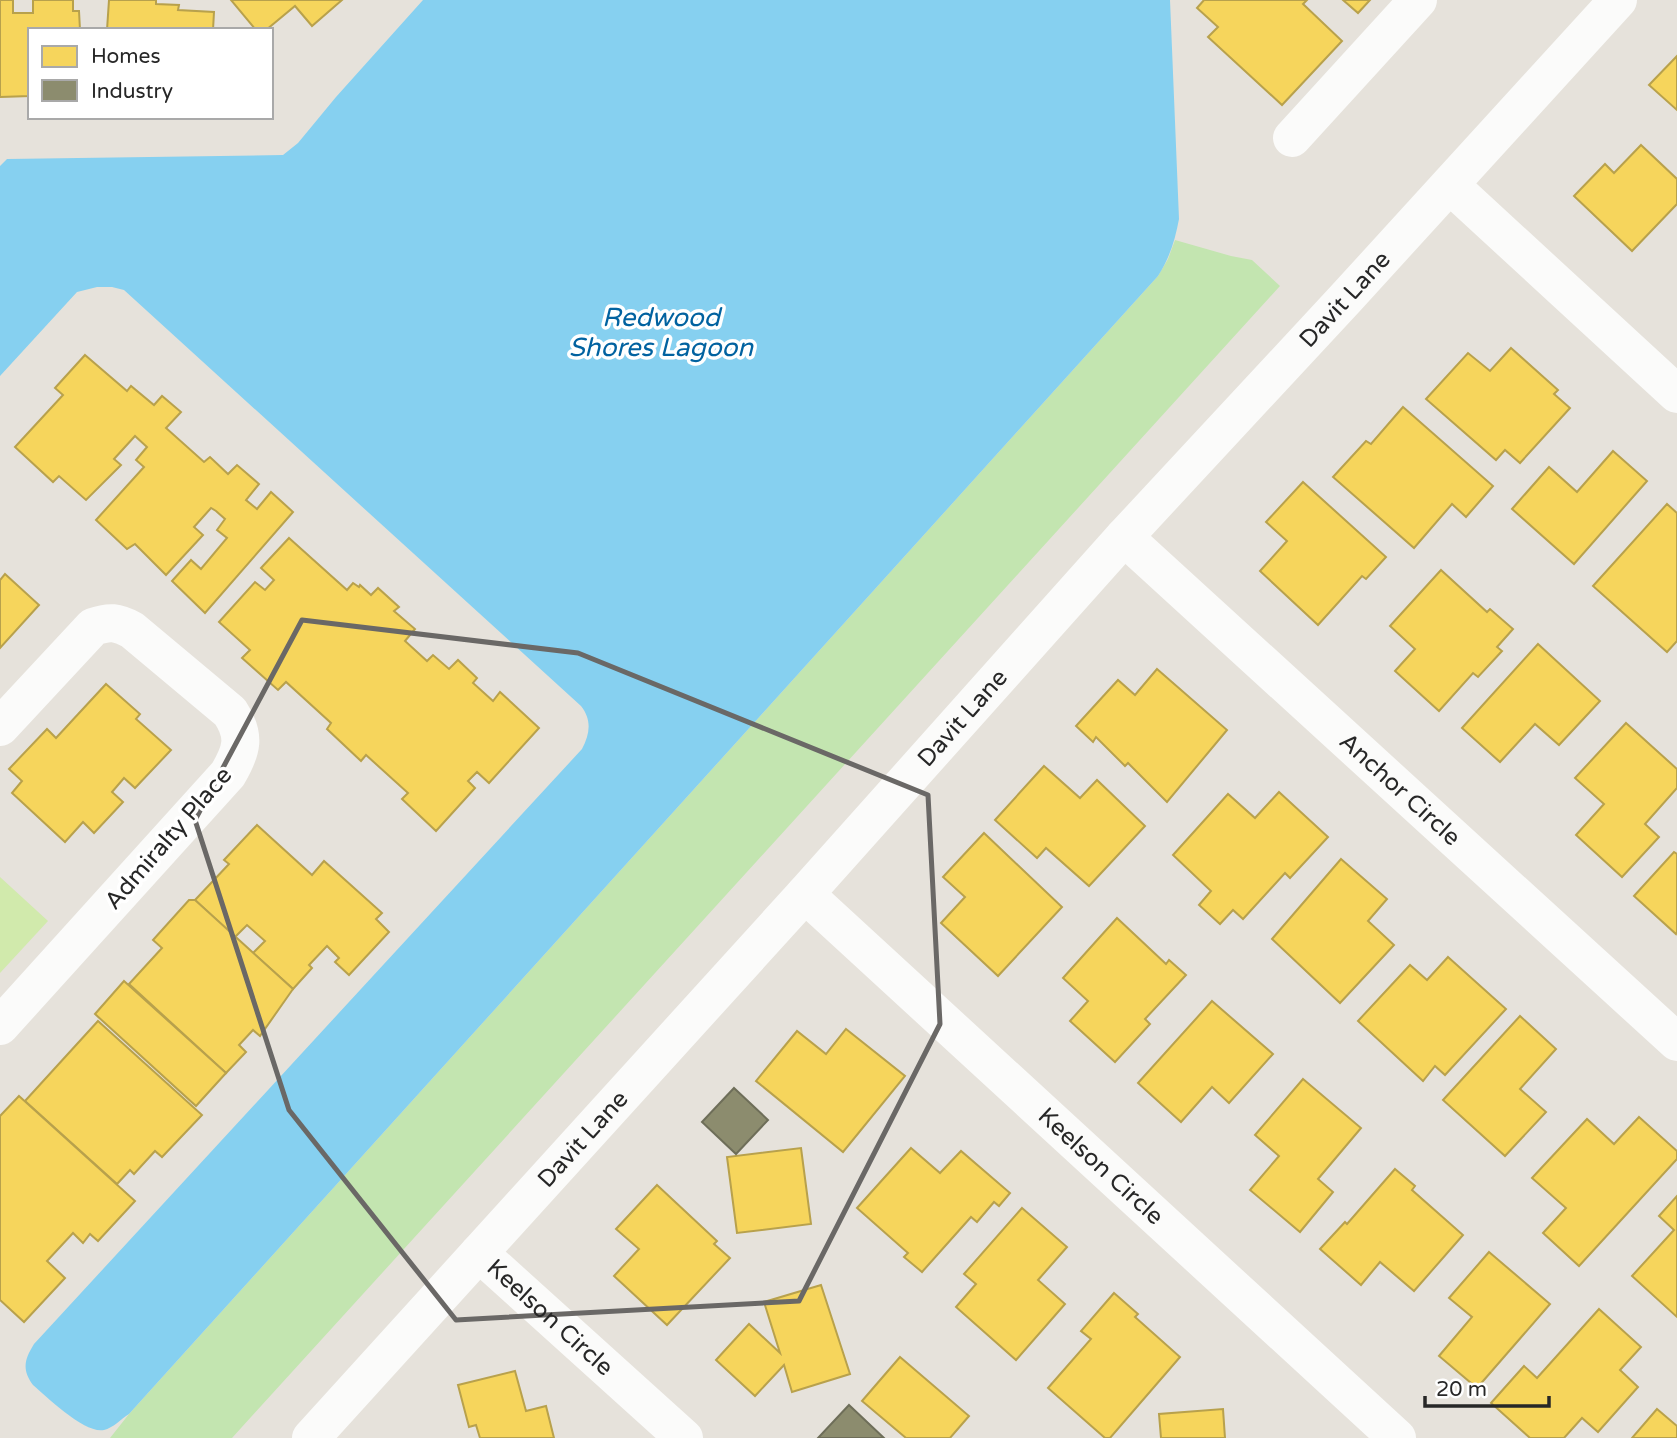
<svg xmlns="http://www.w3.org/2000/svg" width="1677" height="1438" viewBox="0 0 1677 1438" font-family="'Varela Round',sans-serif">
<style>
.green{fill:#c3e5b0}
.pitch{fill:#d1eaac}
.water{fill:#86d0f0}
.homes{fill:#f6d55c;stroke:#b8a14c;stroke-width:2}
.industry{fill:#8c8c6e;stroke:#6e6e59;stroke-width:2}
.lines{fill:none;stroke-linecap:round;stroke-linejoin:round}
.minor{stroke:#fbfbfa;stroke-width:38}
.marked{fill:none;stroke:#6a6866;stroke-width:5;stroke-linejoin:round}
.labels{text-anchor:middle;stroke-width:7;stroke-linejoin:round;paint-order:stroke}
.street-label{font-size:24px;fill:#272727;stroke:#fff}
.water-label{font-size:26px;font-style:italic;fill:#0162a0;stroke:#fff}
</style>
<rect width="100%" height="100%" fill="#e6e2db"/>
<path class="green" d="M1175 240 1231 256 1252 260 1280 286 232 1438H110L129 1414 1158 276 1168 259Z"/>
<path class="pitch" d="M0 877 48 921 0 973Z"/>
<path class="water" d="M423 0H1170L1179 219C1175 240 1170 257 1158 276L129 1414C121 1419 113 1428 104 1430 85 1434 48 1398 33 1385 22 1370 24 1360 34 1344L582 749C590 734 592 720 581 706L124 290 112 287H97L77 292 0 376V166L7 159 283 155 298 143 336 97Z"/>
<g class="homes">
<path d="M0 0H13V13H33V0H73V11H79L80 30H30V96L0 97Z"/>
<path d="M109 0H156V4L179 5 178 10 214 12 213 30H107Z"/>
<path d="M231 0H342L312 26 295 6 266 30H256Z"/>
<path d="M1204 0H1307L1303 4 1342 41 1282 105 1208 37 1218 27 1197 8Z"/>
<path d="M1343 0H1370L1358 13Z"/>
<path d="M1677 56V110L1649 85Z"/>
<path d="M1641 145 1677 179V204L1632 251 1574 196 1605 164 1614 173Z"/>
<path d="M1511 348 1558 390 1554 394 1570 408 1520 463 1505 450 1496 460 1426 399 1468 353 1490 371Z"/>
<path d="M85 355 127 391 131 386 154 405 162 396 181 412 166 428 204 462 210 457 228 474 237 465 259 484 246 500 257 509 271 492 293 512 205 613 172 581 191 560 201 569 227 538 217 530 225 519 216 511 211 508 194 527 203 535 166 575 135 544 127 549 96 520 144 467 136 460 147 447 135 436 114 459 121 465 86 500 59 476 53 482 15 447 63 395 55 388Z"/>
<path d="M1403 407 1493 486 1466 517 1452 504 1414 548 1333 477 1366 441 1371 444Z"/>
<path d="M1613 451 1647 481 1574 564 1512 509 1549 467 1577 492Z"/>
<path d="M1303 482 1386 557 1366 579 1362 576 1318 625 1260 571 1287 541 1266 522Z"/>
<path d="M1667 504 1677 513V641L1667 652 1593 586Z"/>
<path d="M289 538 347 590 353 583 359 587 360 585 371 595 378 588 399 607 394 611 415 629 405 641 427 661 433 655 449 669 458 660 477 678 473 683 493 701 500 692 539 728 489 783 477 772 468 781 475 788 436 831 402 799 408 793 366 755 361 761 327 729 331 723 286 682 278 690 242 658 250 650 219 622 255 582 265 590 274 580 261 568Z"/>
<path d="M1441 570 1487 612 1490 609 1513 629 1497 647 1502 651 1478 677 1473 673 1439 711 1395 671 1415 649 1390 626Z"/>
<path d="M5 574 39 605 0 648V580Z"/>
<path d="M1538 644 1600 701 1559 745 1535 724 1500 762 1462 728Z"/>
<path d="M1157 669 1227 730 1167 802 1128 763 1125 766 1096 737 1093 742 1076 726 1118 680 1135 695Z"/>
<path d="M106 684 140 714 136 719 171 750 135 788 124 778 112 792 123 802 94 833 83 822 65 842 12 793 22 781 9 769 47 729 56 738Z"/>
<path d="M1626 723 1677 769V788L1645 824 1659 837 1622 877 1576 835 1604 804 1575 778Z"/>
<path d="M1044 766 1080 798 1097 780 1145 826 1089 886 1046 848 1037 858 995 820Z"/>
<path d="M1279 792 1328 837 1290 878 1285 873 1243 919 1233 910 1220 924 1199 905 1211 891 1173 855 1228 794 1255 818Z"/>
<path d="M257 825 312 875 324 861 382 913 376 919 389 932 349 975 335 962 339 958 327 946 309 965 312 968 293 989 253 953 265 941 247 925 235 937 195 900 229 864 224 860Z"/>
<path d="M984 833 1062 907 998 976 941 923 965 897 943 877Z"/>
<path d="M1674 852 1677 854V932L1676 934 1634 896Z"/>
<path d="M1341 859 1387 899 1368 921 1394 945 1340 1003 1272 939Z"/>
<path d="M189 900H195L293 989 260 1036 253 1030 239 1045 246 1052 226 1073 129 984 162 948 153 940Z"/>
<path d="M1117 918 1166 964 1169 960 1186 975 1145 1019 1150 1024 1115 1062 1070 1021 1088 1001 1063 978Z"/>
<path d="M1448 957 1506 1009 1445 1075 1435 1066 1423 1081 1358 1021 1410 965 1427 980Z"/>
<path d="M124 981 226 1073 196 1106 95 1014Z"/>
<path d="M1212 1001 1273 1054 1229 1103 1212 1087 1181 1122 1138 1083Z"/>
<path d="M1520 1016 1556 1049 1520 1089 1546 1112 1505 1156 1443 1100Z"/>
<path d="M98 1021 202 1115 162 1157 155 1151 134 1174 130 1170 117 1184 25 1101Z"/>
<path d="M846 1029 905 1076 843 1152 756 1081 797 1031 826 1054Z"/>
<path d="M1303 1079 1361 1128 1318 1179 1333 1192 1300 1232 1250 1190 1279 1156 1255 1135Z"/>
<path d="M19 1096 135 1201 98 1241 90 1234 83 1243 73 1233 47 1261 65 1278 24 1322 0 1300V1116Z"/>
<path d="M1639 1117 1677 1151V1159L1579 1266 1543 1233 1566 1208 1532 1178 1587 1119 1614 1144Z"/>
<path d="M801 1148 811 1224 737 1233 727 1157Z"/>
<path d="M911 1148 940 1173 961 1151 1010 1193 999 1206 994 1202 977 1222 971 1217 922 1272 904 1257 908 1253 857 1208Z"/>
<path d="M1395 1169 1415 1186 1412 1190 1463 1235 1414 1291 1380 1262 1361 1285 1320 1249 1345 1222 1347 1224Z"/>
<path d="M657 1185 717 1241 714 1244 730 1258 667 1325 614 1276 639 1249 616 1229Z"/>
<path d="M1677 1196V1317L1632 1276 1674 1230 1659 1216Z"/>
<path d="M1022 1208 1067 1247 1038 1280 1065 1304 1016 1360 956 1307 976 1284 964 1274Z"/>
<path d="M1489 1252 1550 1304 1477 1388 1439 1356 1472 1317 1449 1298Z"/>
<path d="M821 1285 850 1374 792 1392 784 1365 755 1396 716 1360 749 1324 780 1353 764 1302Z"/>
<path d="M1114 1293 1138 1314 1135 1317 1180 1357 1110 1438H1105L1048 1388 1091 1339 1081 1331Z"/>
<path d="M1599 1309 1641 1347 1620 1370 1638 1387 1598 1432 1582 1418 1564 1438H1530L1491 1403 1524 1366 1537 1378Z"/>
<path d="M900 1357 969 1416 950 1438H906L862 1401Z"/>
<path d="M515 1371 526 1411 546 1406 554 1438H480L476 1425 469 1427 458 1385Z"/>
<path d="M1223 1409 1225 1438H1161L1159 1414Z"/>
<path d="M1657 1409 1677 1426V1438H1632Z"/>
</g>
<g class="industry">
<path d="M734 1088 768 1120 736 1154 702 1122Z"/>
<path d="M849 1405 884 1438H818Z"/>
</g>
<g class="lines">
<g class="minor">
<path d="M1292 138 1418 0"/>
<path d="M1450 185 1677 394"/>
<path id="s1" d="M1124 537 1677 1042"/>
<path d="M0 727 93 627C110 621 117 622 132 630L230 712C246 736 242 750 228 774L0 1026"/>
<path id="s2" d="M805 894 1397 1438"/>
<path id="s3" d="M479 1253 684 1438"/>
<path id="s4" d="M311 1438 805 894 1124 537 1346 298 1618 0"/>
</g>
</g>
<path class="marked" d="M302 620 578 653 928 795 940 1024 799 1301 456 1320 289 1110 195 820Z"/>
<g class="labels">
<g class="street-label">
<text dy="8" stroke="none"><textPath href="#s4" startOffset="1538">Davit Lane</textPath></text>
<text dy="8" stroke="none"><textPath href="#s4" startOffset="971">Davit Lane</textPath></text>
<text dy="8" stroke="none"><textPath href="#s1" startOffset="374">Anchor Circle</textPath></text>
<text transform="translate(168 838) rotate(-49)" y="8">Admiralty Place</text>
<text dy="8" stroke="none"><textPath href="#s4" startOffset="404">Davit Lane</textPath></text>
<text dy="8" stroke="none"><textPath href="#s2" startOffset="402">Keelson Circle</textPath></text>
<text dy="8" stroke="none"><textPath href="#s3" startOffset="96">Keelson Circle</textPath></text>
</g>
<g class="water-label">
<text x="661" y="326">Redwood<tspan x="661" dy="30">Shores Lagoon</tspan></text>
</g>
</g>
<rect x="28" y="28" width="245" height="91" fill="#ffffff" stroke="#a9a9a9" stroke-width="2"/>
<rect x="42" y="46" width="35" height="21" fill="#f6d55c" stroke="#a9a9a9" stroke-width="2"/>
<text x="91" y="63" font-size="21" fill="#272727">Homes</text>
<rect x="42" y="80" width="35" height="21" fill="#8c8c6e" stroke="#a9a9a9" stroke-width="2"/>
<text x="91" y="98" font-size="21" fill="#272727">Industry</text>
<path d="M1425 1396v10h124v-10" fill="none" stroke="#272727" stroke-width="3.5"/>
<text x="1436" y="1396" font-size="21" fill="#272727" stroke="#ffffff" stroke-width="5" paint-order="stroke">20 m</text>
</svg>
